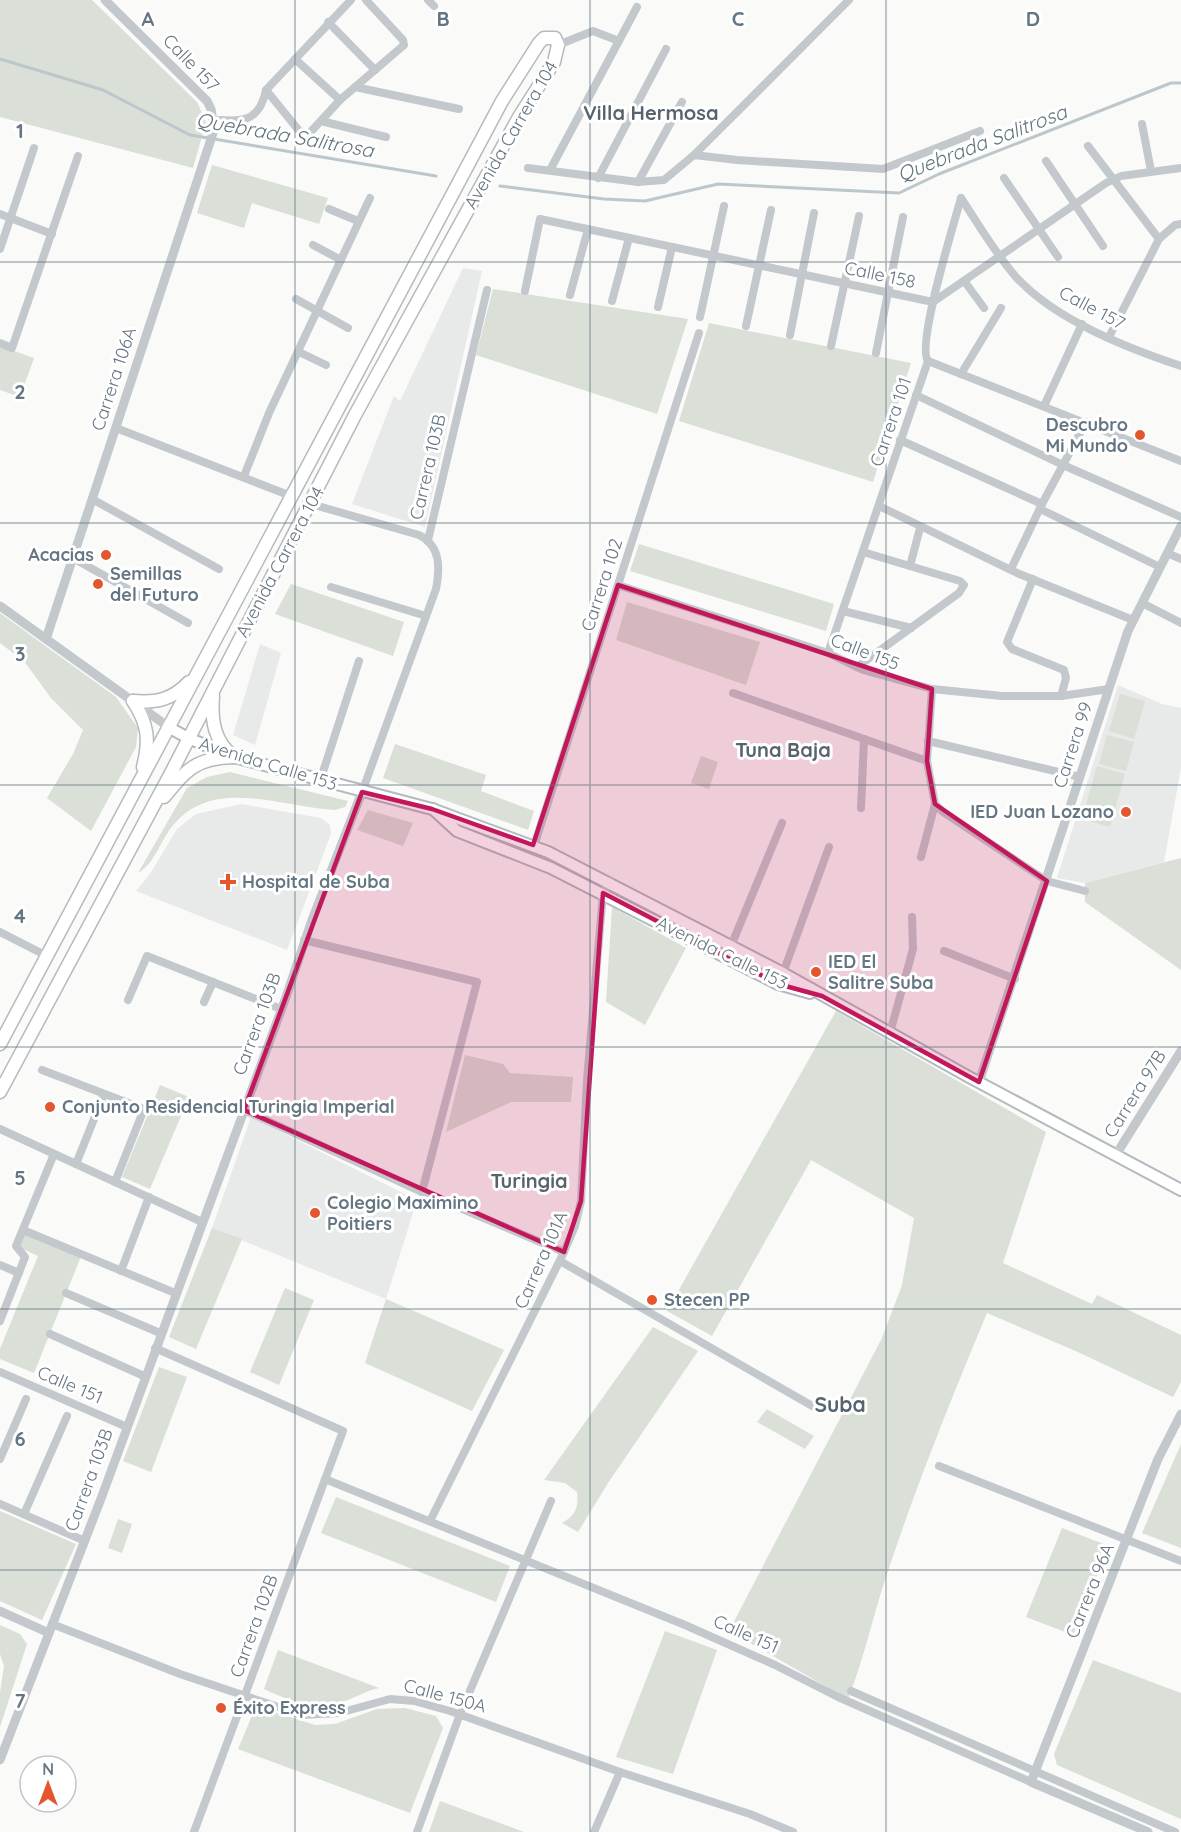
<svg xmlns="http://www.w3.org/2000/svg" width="1181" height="1832" viewBox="0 0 1181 1832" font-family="Quicksand,sans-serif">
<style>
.built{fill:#e8e9e9}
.green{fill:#dadfd7}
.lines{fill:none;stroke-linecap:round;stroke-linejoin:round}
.stream{stroke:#bbc7cb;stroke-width:3}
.secondary-casing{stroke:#b3babf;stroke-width:14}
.primary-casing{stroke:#b5babe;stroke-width:15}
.minor{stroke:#c3c8cc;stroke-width:8}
.tertiary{stroke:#c3c8cc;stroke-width:9}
.secondary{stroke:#fff;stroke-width:10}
.primary{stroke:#fff;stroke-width:12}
.marked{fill:#c2185b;fill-opacity:0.2;stroke:#c2185b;stroke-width:4.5;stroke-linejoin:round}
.grid{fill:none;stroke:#657683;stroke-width:1.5;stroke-opacity:0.55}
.poi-dot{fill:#e4572e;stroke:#fff;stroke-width:2}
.labels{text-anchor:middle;stroke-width:6;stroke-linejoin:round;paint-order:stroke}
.street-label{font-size:18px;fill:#657683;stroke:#fff}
.poi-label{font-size:18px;font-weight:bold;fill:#657683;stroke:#fff;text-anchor:start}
.neighbourhood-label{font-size:20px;font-weight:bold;fill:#57646e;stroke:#fff}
.water-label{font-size:20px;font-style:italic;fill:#60757c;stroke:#fff}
.quarter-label{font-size:21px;font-weight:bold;fill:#57646e;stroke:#fff}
.grid-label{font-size:20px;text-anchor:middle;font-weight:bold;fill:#657683;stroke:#fff;stroke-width:6;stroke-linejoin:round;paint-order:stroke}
</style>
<rect width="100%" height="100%" fill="#fafaf8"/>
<g class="built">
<path d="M463 268 482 271 425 527 352 504 394 396 400 401Z"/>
<path d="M260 644 281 653 255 745 233 735Z"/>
<path d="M1118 685 1162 704 1181 708V768L1164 862 1085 883 1057 878Z"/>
<path d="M241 804 321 818 330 825 331 834 287 950 136 891 150 874 177 829 196 814Z"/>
<path d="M251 1117 417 1200 386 1299 212 1228Z"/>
</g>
<g class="green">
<path d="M0 0H92L197 102 206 122 193 168 0 117Z"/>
<path d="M212 165 328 198 319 224 252 203 244 228 197 213Z"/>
<path d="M493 289 688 319 657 414 476 355Z"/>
<path d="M709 323 911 363 873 482 679 421Z"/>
<path d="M0 346 34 358 20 397 0 390Z"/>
<path d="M639 544 834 604 826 631 630 571Z"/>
<path d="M291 584 404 622 393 656 275 614Z"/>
<path d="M627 602 760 642 746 685 616 640Z"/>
<path d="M0 613 116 697 138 728 136 747 91 831 47 798 73 754 83 730 51 698 24 661 0 643Z"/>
<path d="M1120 694 1145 701 1134 739 1109 731Z"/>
<path d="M1107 735 1134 742 1126 771 1099 764Z"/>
<path d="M395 744 486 775 481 791 534 811 528 830 383 778Z"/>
<path d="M701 756 718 762 709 789 691 783Z"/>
<path d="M1097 766 1125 774 1110 827 1082 819Z"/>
<path d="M230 772 348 801 345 807 335 810C284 808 217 777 176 822 161 837 156 863 138 873L187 788 207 777Z"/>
<path d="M368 810 413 823 403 846 357 830Z"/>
<path d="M1181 858V970L1085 902V883Z"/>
<path d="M612 907 686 948 645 1025 606 1002Z"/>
<path d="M836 1011 1046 1132 1003 1263 1092 1304 1097 1295 1181 1335V1382L1173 1397 1078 1352 987 1313C952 1397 918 1481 889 1568 874 1611 865 1656 848 1699L729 1631 882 1338 902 1285 914 1218 811 1160 712 1336 667 1311Z"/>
<path d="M465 1055 503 1064 510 1073 573 1077 571 1102H511L446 1132Z"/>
<path d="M160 1085 189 1097 150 1189 122 1177Z"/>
<path d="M212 1228 242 1239 196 1349 169 1337Z"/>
<path d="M23 1230 82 1254 34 1373 0 1359V1349L38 1256 16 1246Z"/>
<path d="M285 1288 314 1300 279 1385 250 1372Z"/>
<path d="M386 1299 504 1350 472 1411 365 1363Z"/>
<path d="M653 1327 698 1351 608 1483 578 1532 562 1523C575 1516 579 1508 577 1492L565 1483 544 1480Z"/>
<path d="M159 1367 187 1377 151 1472 123 1461Z"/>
<path d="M767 1409 814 1436 805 1449 757 1422Z"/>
<path d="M1181 1444V1548L1142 1533Z"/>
<path d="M336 1497 510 1566 496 1602 321 1533Z"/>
<path d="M0 1511 76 1544 42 1620 0 1601Z"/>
<path d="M118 1519 132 1524 122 1553 108 1548Z"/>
<path d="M1062 1528 1109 1546 1073 1635 1026 1617Z"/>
<path d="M0 1625 20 1634 27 1644 0 1727V1693L4 1666 0 1654Z"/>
<path d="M665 1631 717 1650 673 1774 616 1757Z"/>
<path d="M278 1650 379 1688C365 1691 353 1699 339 1703 313 1710 287 1700 264 1689Z"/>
<path d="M1093 1660 1181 1693V1819L1057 1765 1054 1754Z"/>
<path d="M256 1706 315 1725 335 1724 377 1709 405 1708 436 1716 443 1728 410 1813 238 1749Z"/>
<path d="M440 1801 524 1832H429Z"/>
</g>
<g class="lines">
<g class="stream">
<path d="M0 59 103 90 190 135 436 176"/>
<path d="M500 186 604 199 645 201 718 184 899 193 939 174 1171 83H1181"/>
</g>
<g class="secondary-casing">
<g id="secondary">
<path d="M170 728 188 738 234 757 432 809 548 852 783 973 969 1077 1181 1190"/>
<path d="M433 809 457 831 551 868 778 984 810 993"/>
</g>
</g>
<g class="primary-casing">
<g id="primary">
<path d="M213 696C211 720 214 742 234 757"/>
<path d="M133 701C148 724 150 740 143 767"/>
<path d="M133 701C156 703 172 700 189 682"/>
<path d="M164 797C187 769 196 758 234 757"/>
<path d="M0 1044 502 101 539 43 544 38H555L558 45 554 62 519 117 355 415 171 773 0 1092"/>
</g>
</g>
<g class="minor">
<path d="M428 0 434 6"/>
<path d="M328 22 375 70"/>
<path d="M558 45 593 31 619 41"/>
<path d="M295 59 340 100"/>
<path d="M355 87 459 109"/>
<path d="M266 90 305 138 340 100 404 45 403 40 366 0"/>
<path d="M214 120C242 121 259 123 266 90L351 0"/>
<path d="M321 121 386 137"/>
<path d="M1142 124 1151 171"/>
<path d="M1088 146 1159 239"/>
<path d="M694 155 737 160 883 169 980 131"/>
<path d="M1046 161 1103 246"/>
<path d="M528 168 638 182 664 180 694 155 849 0"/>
<path d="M550 170 637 7"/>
<path d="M598 178 666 49"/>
<path d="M1004 178 1058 257"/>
<path d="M638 182 682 102"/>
<path d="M961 198C979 225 995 253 1016 277 1055 320 1127 348 1181 366"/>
<path d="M329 209 358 221"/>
<path d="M0 214 52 234"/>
<path d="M313 245 341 260"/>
<path d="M0 249 34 148"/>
<path d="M965 282 984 308"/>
<path d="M525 291 540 219 933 302 1106 183 1121 176 1181 168"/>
<path d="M570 295 588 229"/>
<path d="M296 299 348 328"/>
<path d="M612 301 629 238"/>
<path d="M658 307 672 247"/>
<path d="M700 317 724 206"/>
<path d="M746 326 771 210"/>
<path d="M790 335 814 213"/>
<path d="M1109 337 1159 239 1175 225 1181 224"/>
<path d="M0 343 12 348 78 156"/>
<path d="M831 346 859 216"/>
<path d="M299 352 326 365"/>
<path d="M876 353 903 217"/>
<path d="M928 361 1181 461"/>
<path d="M961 374 1001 308"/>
<path d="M916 395 1063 465 1181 517"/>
<path d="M1044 406 1082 324"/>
<path d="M116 428 291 496"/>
<path d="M900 440 1042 504"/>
<path d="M244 476 269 413 370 198"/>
<path d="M92 499 219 569"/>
<path d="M311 504 419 535C441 546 440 568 436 589L362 792"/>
<path d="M879 506 1017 573 1133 620"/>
<path d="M1040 509 1160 567"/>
<path d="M428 540 487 290"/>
<path d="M1167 553 1181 559"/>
<path d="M73 558 188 623"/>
<path d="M910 566 920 528"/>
<path d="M1011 569 1042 504 1086 422"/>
<path d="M1033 579 1007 642 1012 649 1064 670 1066 678 1061 696"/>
<path d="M618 585 828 653 863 670 932 689 1002 696H1061L1109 689"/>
<path d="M331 587 426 616"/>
<path d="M1142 603 1181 623"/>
<path d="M843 611 911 628"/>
<path d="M828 653 928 361C916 345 954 224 961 198"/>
<path d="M857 667 959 593 964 585 960 581 863 552"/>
<path d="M733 693 927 761"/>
<path d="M928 741 1080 777"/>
<path d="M320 781 359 661"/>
<path d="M935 804 943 812 1047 881 1085 891"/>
<path d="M861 808 864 739"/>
<path d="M534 846 699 333"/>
<path d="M921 857 935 804 927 761 932 689"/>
<path d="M0 932 47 956"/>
<path d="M304 940 477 982 422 1192"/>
<path d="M731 946 782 823"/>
<path d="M944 951 1015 979"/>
<path d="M783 973 829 847"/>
<path d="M128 1000 147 956 281 1009"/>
<path d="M204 1002 213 982"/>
<path d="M890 1033 913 949 912 917"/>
<path d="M42 1070 144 1109 115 1182"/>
<path d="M244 1110 422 1192 564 1252"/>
<path d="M0 1129 202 1222"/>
<path d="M76 1164 104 1094"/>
<path d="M23 1230 175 1293"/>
<path d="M560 1261 821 1411"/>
<path d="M0 1265 19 1273"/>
<path d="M121 1271 149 1197"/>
<path d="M66 1293 160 1333"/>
<path d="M0 1321 25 1257 16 1246 54 1154"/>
<path d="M50 1334 144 1376"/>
<path d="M155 1348 343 1431 194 1832"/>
<path d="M0 1372 127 1427"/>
<path d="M0 1459 26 1399"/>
<path d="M939 1466 1181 1561"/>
<path d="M325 1479 685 1625 775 1665 838 1697 1031 1782"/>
<path d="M0 1504 85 1541"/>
<path d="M24 1514 67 1416"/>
<path d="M430 1521 564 1252 575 1226 581 1201 587 1080 603 893 610 881"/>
<path d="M52 1624 180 1674 302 1715 339 1713 390 1699 414 1701 450 1711 620 1772 750 1814 793 1832"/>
<path d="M851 1691 1175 1832"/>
<path d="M417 1832 460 1714 551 1501"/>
<path d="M594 1832 620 1772"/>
</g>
<g class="tertiary">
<path d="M0 606 170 728"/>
<path d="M46 639 214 130 211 109 207 101 105 0"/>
<path d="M979 1082 1128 631 1181 526"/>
<path d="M1117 1153 1181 1051"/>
<path d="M0 1611 49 1633"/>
<path d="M0 1760 102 1496 286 997 312 920 362 792"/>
<path d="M1148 1832 1031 1782 1158 1459 1181 1414"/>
</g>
<use href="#secondary" class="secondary"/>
<use href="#primary" class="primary"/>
</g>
<path class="marked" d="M618 585 932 689 927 761 935 804 1047 881 979 1082 822 996 778 984 603 893 581 1201 564 1252 244 1110 362 792 432 809 533 845Z"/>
<path class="grid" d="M295 0V1832M590 0V1832M886 0V1832M0 262H1181M0 523H1181M0 785H1181M0 1047H1181M0 1309H1181M0 1570H1181"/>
<g class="poi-dot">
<circle cx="1140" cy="435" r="6"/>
<circle cx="106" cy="555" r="6"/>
<circle cx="98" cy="584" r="6"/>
<circle cx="1126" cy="812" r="6"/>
<path d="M225 873h6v6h6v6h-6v6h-6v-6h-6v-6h6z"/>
<circle cx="816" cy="972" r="6"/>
<circle cx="50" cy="1107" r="6"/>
<circle cx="315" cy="1213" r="6"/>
<circle cx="652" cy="1300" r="6"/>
<circle cx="221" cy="1708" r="6"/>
</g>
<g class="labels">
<g class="street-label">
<text transform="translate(191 63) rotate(46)" y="6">Calle 157</text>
<text transform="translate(511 135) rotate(-60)" y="6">Avenida Carrera 104</text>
<text transform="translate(880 275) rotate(12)" y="6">Calle 158</text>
<text transform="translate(1092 308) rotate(28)" y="6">Calle 157</text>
<text transform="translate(114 379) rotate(-72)" y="6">Carrera 106A</text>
<text transform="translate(891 422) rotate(-71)" y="6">Carrera 101</text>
<text transform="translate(428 467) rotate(-77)" y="6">Carrera 103B</text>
<text transform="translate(280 562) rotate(-62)" y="6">Avenida Carrera 104</text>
<text transform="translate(602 585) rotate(-72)" y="6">Carrera 102</text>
<text transform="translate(865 652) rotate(21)" y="6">Calle 155</text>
<text transform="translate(1073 745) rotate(-72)" y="6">Carrera 99</text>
<text transform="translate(268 764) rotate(17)" y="6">Avenida Calle 153</text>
<text transform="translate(722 953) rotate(26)" y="6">Avenida Calle 153</text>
<text transform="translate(257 1024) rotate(-70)" y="6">Carrera 103B</text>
<text transform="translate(1135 1094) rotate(-58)" y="6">Carrera 97B</text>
<text transform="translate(541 1260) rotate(-66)" y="6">Carrera 101A</text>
<text transform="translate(70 1385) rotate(23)" y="6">Calle 151</text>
<text transform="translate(89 1480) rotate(-70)" y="6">Carrera 103B</text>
<text transform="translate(1090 1591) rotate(-68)" y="6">Carrera 96A</text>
<text transform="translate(254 1626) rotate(-70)" y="6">Carrera 102B</text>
<text transform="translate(746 1634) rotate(24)" y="6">Calle 151</text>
<text transform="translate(445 1696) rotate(15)" y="6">Calle 150A</text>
</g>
<g class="poi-label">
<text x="1128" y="431" text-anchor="end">Descubro<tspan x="1128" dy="21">Mi Mundo</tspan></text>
<text x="94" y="561" text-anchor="end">Acacias</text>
<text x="110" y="580">Semillas<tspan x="110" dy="21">del Futuro</tspan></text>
<text x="1114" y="818" text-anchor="end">IED Juan Lozano</text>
<text x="242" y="888">Hospital de Suba</text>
<text x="828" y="968">IED El<tspan x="828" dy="21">Salitre Suba</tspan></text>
<text x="62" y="1113">Conjunto Residencial Turingia Imperial</text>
<text x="327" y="1209">Colegio Maximino<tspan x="327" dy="21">Poitiers</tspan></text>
<text x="664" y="1306">Stecen PP</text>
<text x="233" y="1714">Éxito Express</text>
</g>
<g class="neighbourhood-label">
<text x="651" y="120">Villa Hermosa</text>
<text x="783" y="757">Tuna Baja</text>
<text x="529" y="1188">Turingia</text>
</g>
<g class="water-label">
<text transform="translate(285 135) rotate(10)" y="7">Quebrada Salitrosa</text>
<text transform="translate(982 143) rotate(-21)" y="7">Quebrada Salitrosa</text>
</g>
<g class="quarter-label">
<text x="840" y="1412">Suba</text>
</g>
</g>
<g class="grid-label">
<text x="148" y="26">A</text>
<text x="443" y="26">B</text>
<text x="738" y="26">C</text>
<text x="1033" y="26">D</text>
<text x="20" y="138">1</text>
<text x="20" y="399">2</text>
<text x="20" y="661">3</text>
<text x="20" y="923">4</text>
<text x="20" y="1185">5</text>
<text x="20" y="1446">6</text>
<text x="20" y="1708">7</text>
</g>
<g transform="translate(48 1784)"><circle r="28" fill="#ffffff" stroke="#c1c8cd" stroke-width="1.5"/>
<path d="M0-4.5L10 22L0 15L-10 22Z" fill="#e4572e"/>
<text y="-9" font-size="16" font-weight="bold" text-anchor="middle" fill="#657683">N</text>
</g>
</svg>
